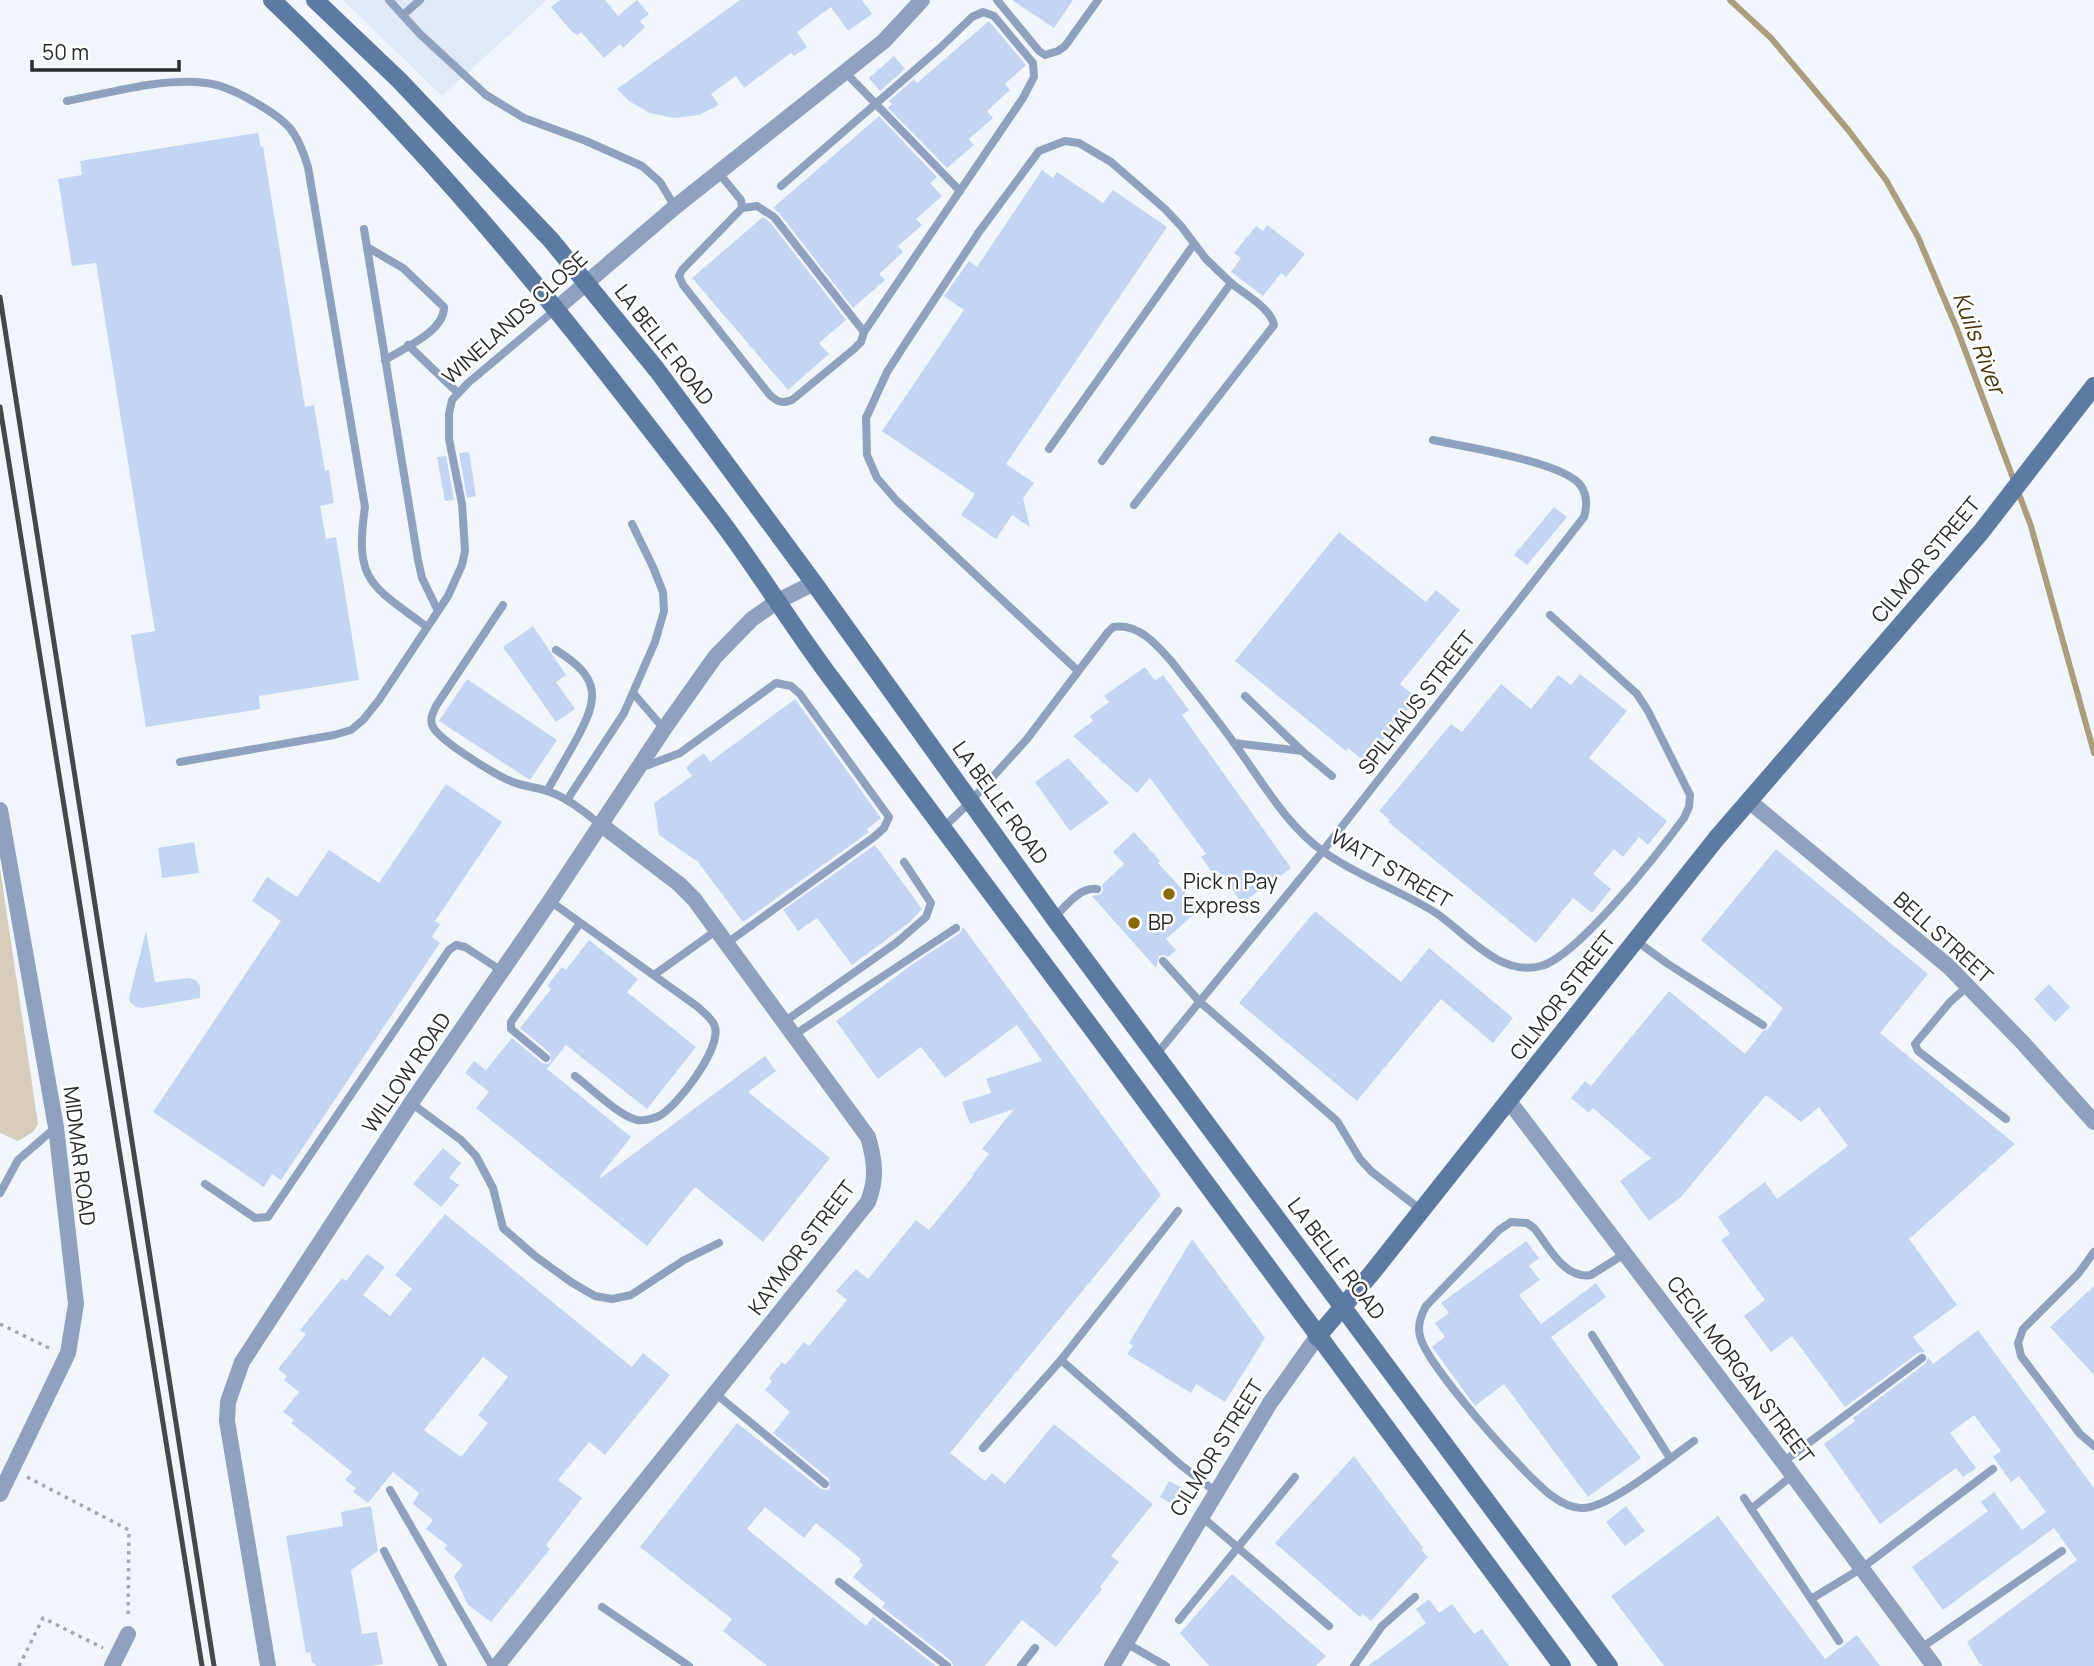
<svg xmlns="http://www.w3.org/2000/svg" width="2094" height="1666" viewBox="0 0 2094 1666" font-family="Manrope,sans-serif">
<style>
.built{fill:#e0e9f6}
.green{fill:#d6ceba}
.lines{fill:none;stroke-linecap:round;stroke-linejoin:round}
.stream{stroke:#ab9e7f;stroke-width:6}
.building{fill:#c2d6f3;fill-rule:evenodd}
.path{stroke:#a4a8ac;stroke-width:3.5;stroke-dasharray:3.5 5;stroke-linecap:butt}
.lane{stroke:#8ea2bf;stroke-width:8}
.street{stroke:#8ea2bf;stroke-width:16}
.secondary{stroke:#5d7aa3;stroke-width:18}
.rail{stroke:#45474a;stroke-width:5}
.poi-dot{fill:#896b0a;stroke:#fff;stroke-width:2.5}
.labels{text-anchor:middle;stroke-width:5;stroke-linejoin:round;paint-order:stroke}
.street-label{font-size:21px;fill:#282a2c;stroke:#fff}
.poi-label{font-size:21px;fill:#282a2c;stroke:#fff;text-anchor:start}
.water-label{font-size:23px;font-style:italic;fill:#45360c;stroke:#fff}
</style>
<rect width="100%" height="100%" fill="#f1f6fc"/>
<path class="built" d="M343 0H547L442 96Z"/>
<path class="green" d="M0 868 38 1124 33 1132 18 1141 0 1133Z"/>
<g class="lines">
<path class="stream" d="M1730 0 1771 38 1849 131 1886 180 1918 237 1957 329 2031 526 2094 753"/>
</g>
<g class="building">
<path d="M560 0H605L618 16 637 0 649 14 640 21 645 27 623 48 620 44 604 58 581 32 577 35 572 32 551 7Z"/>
<path d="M740 0H862L872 14 848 31 831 7 797 32 807 47 794 56 791 53 744 88 736 76 711 94 719 105 699 115 674 118 650 113 629 101 617 89Z"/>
<path d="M1012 0H1073L1054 28Z"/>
<path d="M989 21 1026 65 1005 84 1010 90 987 111 993 118 969 139 974 145 947 168 888 108 892 104 889 101 914 79 917 83Z"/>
<path d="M894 56 905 69 880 91 869 78Z"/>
<path d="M879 116 937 177 930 183 942 196 916 219 922 225 898 246 903 252 879 274 885 280 853 308 779 213 773 208Z"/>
<path d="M258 133 261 147 263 146 305 407 314 405 325 471 329 470 334 503 320 506 326 539 336 537 359 680 259 696 260 709 146 727 131 635 155 631 96 263 72 266 58 179 82 175 80 161Z"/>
<path d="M1042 170 1053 178 1057 172 1103 203 1113 190 1167 227 1006 464 1034 483 1023 498 1030 527 1012 515 996 539 961 515 975 494 882 431 964 310 944 296 969 261 977 267Z"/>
<path d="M763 217 770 222 846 320 819 343 829 354 788 390 692 278Z"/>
<path d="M1267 225 1305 254 1286 277 1281 273 1263 296 1231 272 1241 258 1234 253 1256 226 1263 231Z"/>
<path d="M469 452 476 496 467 498 459 453Z"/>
<path d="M446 456 454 500 445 501 437 457Z"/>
<path d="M1554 507 1567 517 1527 565 1514 555Z"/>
<path d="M1339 532 1426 602 1436 590 1460 610 1400 684 1417 698 1365 762 1348 748 1346 751 1235 661Z"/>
<path d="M533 626 566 675 556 682 575 709 556 722 503 647Z"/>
<path d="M1145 667 1155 681 1163 675 1189 710 1182 715 1291 868 1242 903 1219 872 1214 875 1201 857 1206 854 1150 778 1137 793 1073 736 1093 721 1090 716 1109 702 1104 696Z"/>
<path d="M1580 674 1627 711 1589 758 1667 821 1648 845 1639 837 1623 857 1614 849 1593 874 1611 889 1592 913 1573 898 1536 943 1388 822 1390 820 1379 811 1451 724 1462 732 1501 684 1531 709 1558 675 1571 685Z"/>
<path d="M467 679 557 740 530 780 439 721Z"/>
<path d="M795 699 881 818 867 829 869 832 743 922 698 862 659 835 654 803 692 776 686 768 694 760 704 753 710 762Z"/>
<path d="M1068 758 1109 803 1070 831 1035 782Z"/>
<path d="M446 784 502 822 435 921 440 924 432 937 440 943 281 1180 272 1174 264 1187 153 1112 281 921 252 901 267 877 297 897 329 850 379 883Z"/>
<path d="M1134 832 1160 861 1158 863 1200 909 1166 939 1176 950 1168 957 1164 955 1159 956 1156 968 1092 896 1101 894 1103 890 1102 885 1124 864 1113 852Z"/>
<path d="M194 842 199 873 162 878 158 848Z"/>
<path d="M875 845 922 909 910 922 852 965 817 918 798 931 783 910Z"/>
<path d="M1776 849 1928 974 1880 1033 2015 1144 1909 1239 1957 1305 1913 1337 1925 1352 1918 1353 1845 1407 1792 1336 1771 1352 1744 1316 1765 1300 1721 1240 1730 1234 1718 1217 1765 1182 1777 1199 1848 1146 1819 1107 1801 1122 1766 1095 1681 1197 1649 1221 1620 1181 1651 1158 1593 1108 1589 1113 1571 1098 1585 1081 1591 1086 1669 991 1745 1054 1763 1031 1768 1029 1783 1008 1701 940Z"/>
<path d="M1315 911 1401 982 1429 948 1513 1018 1493 1043 1441 999 1357 1101 1239 1003Z"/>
<path d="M963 927 1161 1195 950 1453 985 1481 992 1473 1005 1484 1054 1424 1153 1504 1111 1556 1119 1562 1100 1587 1102 1589 1056 1647 1022 1620 985 1666H953L951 1661 882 1607 885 1603 853 1577 863 1565 859 1562 861 1559 816 1523 804 1538 765 1507 747 1529 866 1626 873 1617 936 1666H767L723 1631 732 1619 640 1547 737 1423 821 1489 827 1490 830 1488 829 1479 773 1433 790 1412 765 1390 772 1381 769 1378 782 1362 785 1365 804 1342 809 1346 847 1300 836 1291 856 1269 868 1279 916 1220 929 1230 974 1175 973 1174 989 1154 982 1149 1014 1109 970 1124 962 1102 991 1093 986 1079 1042 1061 1017 1025 945 1078 921 1047 878 1079 836 1021 910 966 960 933Z"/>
<path d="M146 931 155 982 189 978 196 980 200 986V998L143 1008 136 1007 130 1002 129 998Z"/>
<path d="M589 940 638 979 627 992 696 1047 647 1109 566 1045 547 1069 631 1137 600 1176 601 1178 765 1056 776 1071 748 1092 830 1158 763 1242 695 1187 647 1246 476 1108 489 1092 465 1073 474 1061 486 1070 512 1038 542 1063 548 1064 551 1062 550 1053 520 1028 551 989 547 986 562 967 566 970Z"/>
<path d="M2049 984 2070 1007 2055 1022 2034 999Z"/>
<path d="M443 1148 461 1163 449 1178 459 1185 441 1207 413 1184Z"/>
<path d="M445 1214 632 1367 643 1353 670 1375 605 1455 589 1442 558 1480 582 1498 546 1545 550 1549 491 1622 468 1605 454 1576 463 1565 444 1549 447 1545 426 1529 433 1520 413 1504 419 1493 393 1472 368 1503 353 1492 356 1488 345 1480 352 1472 291 1423 294 1420 283 1412 299 1392 284 1380 287 1376 278 1369 306 1334 300 1330 342 1278 346 1281 367 1254 385 1267 363 1295 390 1316 412 1289 395 1275ZM483 1357 508 1377 478 1415 488 1423 461 1457 424 1430Z"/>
<path d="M1192 1239 1265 1338 1225 1402 1196 1384 1191 1393 1127 1354 1133 1346 1129 1343Z"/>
<path d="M1526 1241 1539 1258 1529 1266 1540 1280 1519 1295 1541 1324 1596 1283 1606 1297 1551 1337 1641 1458 1588 1497 1504 1384 1475 1406 1432 1347 1445 1337 1435 1323 1449 1313 1441 1303Z"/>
<path d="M2094 1286V1375L2050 1327Z"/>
<path d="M1978 1330 2094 1488V1666H1983L1979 1663 1967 1642 2077 1560 2054 1528 1943 1610 1912 1567 1988 1511 1981 1502 1994 1492 2022 1530 2046 1512 2019 1476 2011 1482 1993 1457 2001 1451 1974 1415 1950 1433 1976 1468 1963 1477 1956 1468 1880 1524 1824 1444 1855 1421 1853 1418 1926 1363 1928 1357 1933 1364Z"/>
<path d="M1354 1456 1423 1548 1421 1550 1428 1557 1371 1621 1363 1614 1360 1617 1275 1543Z"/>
<path d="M1169 1481 1184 1489 1175 1506 1160 1497Z"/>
<path d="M371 1506 378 1551 351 1570 362 1634 377 1632 383 1664 370 1666H317L312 1662 310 1652 306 1653 286 1536 343 1526 341 1512Z"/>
<path d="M1626 1506 1645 1531 1625 1546 1606 1522Z"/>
<path d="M1718 1516 1825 1659 1857 1635 1880 1666H1664L1611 1596Z"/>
<path d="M1232 1574 1326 1656 1316 1666H1209L1180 1633Z"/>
<path d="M1429 1599 1439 1613 1452 1604 1474 1634 1482 1629 1509 1666H1368L1426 1623 1416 1609Z"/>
</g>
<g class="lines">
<g class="path">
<path d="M0 1324 51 1349"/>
<path d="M27 1477 129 1530 128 1618"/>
<path d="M19 1666 43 1618 103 1648"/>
</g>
<g class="lane">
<path d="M389 0 420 34 486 95 524 118 586 141 642 166 660 182 675 207"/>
<path d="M997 0 1039 51 1045 55 1058 51 1065 46 1098 0"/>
<path d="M403 15 420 0"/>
<path d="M845 72 960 191"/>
<path d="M67 101C110 93 163 77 206 83 223 85 241 94 256 103 289 122 297 131 308 167L365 507C354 582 371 585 427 627"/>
<path d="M718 172 741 200 742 208"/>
<path d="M781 186 940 48 972 17 983 12 994 16 1033 63 1034 77 1023 98 864 332"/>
<path d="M757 206 774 217 864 332 861 342 854 349 792 400C782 404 777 402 769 394L683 285 679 276 682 270 742 208Z"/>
<path d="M364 229 418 560 422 578 438 611"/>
<path d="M367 247 403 268 444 307C445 331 404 348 385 360"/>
<path d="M408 345 458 393"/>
<path d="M1049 449 1194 244"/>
<path d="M1134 505 1274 325C1271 308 1244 294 1231 283"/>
<path d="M503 605 436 706C433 713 429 719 433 727 440 741 497 776 513 782 525 787 538 787 550 792 569 799 584 812 600 824"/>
<path d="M1078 671 897 501 877 478 867 455 866 418 887 372 905 344 979 232 1039 151 1065 141 1079 143 1111 162 1165 209 1181 226 1206 259 1231 283 1102 461"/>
<path d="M634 694 664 729"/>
<path d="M1245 696 1302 751 1332 776"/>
<path d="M1234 743 1302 751"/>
<path d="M180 762 334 735 351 730 363 720 379 700 448 596 462 565 465 551 462 504 449 439V414L452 400 468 383 556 309"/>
<path d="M643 767 680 753 776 683 791 686 800 694 889 817 884 828 874 837 727 943"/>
<path d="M547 791C556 775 566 758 575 742 599 698 602 679 556 650"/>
<path d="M567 800 624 713 655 642 664 611 663 592 653 567 632 524"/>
<path d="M944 827 971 801 1027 739 1108 632 1113 627C1139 623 1157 645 1172 662 1194 691 1218 720 1239 750 1264 785 1289 828 1324 852 1359 877 1400 890 1436 913 1467 934 1499 977 1541 966 1578 956 1659 852 1684 818L1689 807 1690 795 1648 711 1637 694 1550 615"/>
<path d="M550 901 698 1007C704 1013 713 1019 715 1027 721 1049 677 1107 659 1116 652 1119 644 1121 637 1120 619 1116 591 1088 575 1076"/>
<path d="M1054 918C1066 906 1079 887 1097 889"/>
<path d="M1635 940 1668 964 1763 1025"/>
<path d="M1163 961 1200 1002 1337 1121 1360 1159 1372 1172 1421 1210"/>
<path d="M654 975 717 930"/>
<path d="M1968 986 1950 1002 1915 1044 1918 1051 2006 1119"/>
<path d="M784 1022 896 943 926 917 931 903 904 862"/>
<path d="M794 1035 956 928"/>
<path d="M1156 1055 1322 852 1584 517C1587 507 1587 495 1581 486 1565 462 1464 447 1433 440"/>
<path d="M546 1058 511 1029V1022L580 923"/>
<path d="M411 1103 461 1140 476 1156 493 1188 503 1228 535 1256 571 1282 595 1296 612 1299 631 1295 684 1260 719 1243"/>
<path d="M205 1184 255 1218 268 1217 449 950 456 945 465 947 502 971"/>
<path d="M0 1193 18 1160 56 1127"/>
<path d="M2094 1252 2078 1274 2023 1329 2018 1343 2021 1356 2080 1434 2094 1446"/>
<path d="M1626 1253 1591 1275C1564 1280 1548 1245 1534 1228L1527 1223 1511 1222 1499 1230 1426 1306C1421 1315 1417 1325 1420 1336 1426 1365 1525 1476 1552 1496 1559 1501 1571 1508 1581 1508 1607 1510 1670 1458 1694 1441"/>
<path d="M1592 1335 1670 1458"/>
<path d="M1061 1360 1182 1466 1216 1492"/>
<path d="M716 1394 825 1484"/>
<path d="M983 1448 1061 1360 1178 1211"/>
<path d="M1783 1462 1922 1358"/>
<path d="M390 1490 492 1666"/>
<path d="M1744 1498 1839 1641"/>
<path d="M1751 1509 1793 1475"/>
<path d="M1201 1516 1329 1626"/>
<path d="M384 1551 443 1666"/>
<path d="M839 1582 947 1666"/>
<path d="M1811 1599 1862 1568 1993 1469"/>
<path d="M602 1607 689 1666"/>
<path d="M1179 1620 1295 1477"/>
<path d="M1126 1643 1166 1666"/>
<path d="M1921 1648 2062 1551"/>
<path d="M1021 1666 1035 1648"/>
<path d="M1354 1666 1382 1626 1415 1597"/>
</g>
<g class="street">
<path d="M556 309 675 207 884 41 922 0"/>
<path d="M1749 801 1948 966 2023 1043 2094 1122"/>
<path d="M0 810 56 1127 76 1304 68 1353 0 1494"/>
<path d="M1509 1101 1783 1462 1934 1666"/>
<path d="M112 1666 128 1634"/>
<path d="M268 1666 227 1421 228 1402 242 1362 411 1103 550 901 664 729 715 657 752 619 778 601 814 583"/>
<path d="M497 1666 868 1202C877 1179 875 1161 868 1137L694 899 679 884 600 824"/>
<path d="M1112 1666 1270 1403 1317 1337"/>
</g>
<g class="secondary">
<path d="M272 0C318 44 363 89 406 136 517 255 616 384 715 513 758 569 794 630 837 686 1081 1011 1320 1339 1562 1666"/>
<path d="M315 0 399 80 551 240 657 370 814 583 1054 918 1609 1666"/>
<path d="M1317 1337 1371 1274 1716 839 1981 532 2094 386"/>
</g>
<g class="rail">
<path d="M0 297 214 1666"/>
<path d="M0 407 202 1666"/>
</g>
</g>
<g class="poi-dot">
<circle cx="1169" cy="894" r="7"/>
<circle cx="1134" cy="923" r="7"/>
</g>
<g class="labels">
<g class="street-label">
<text transform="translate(515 318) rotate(-42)" y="7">WINELANDS CLOSE</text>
<text transform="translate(664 345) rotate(52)" y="7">LA BELLE ROAD</text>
<text transform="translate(1926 560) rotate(-50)" y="7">CILMOR STREET</text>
<text transform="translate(1417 703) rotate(-52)" y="7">SPILHAUS STREET</text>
<text transform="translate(1000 803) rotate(54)" y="7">LA BELLE ROAD</text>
<text transform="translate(1391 869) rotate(30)" y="7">WATT STREET</text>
<text transform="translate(1943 938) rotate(42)" y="7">BELL STREET</text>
<text transform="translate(1563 996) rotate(-52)" y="7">CILMOR STREET</text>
<text transform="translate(407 1073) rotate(-56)" y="7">WILLOW ROAD</text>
<text transform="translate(79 1156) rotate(83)" y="7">MIDMAR ROAD</text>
<text transform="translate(802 1248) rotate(-53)" y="7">KAYMOR STREET</text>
<text transform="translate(1336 1259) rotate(53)" y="7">LA BELLE ROAD</text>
<text transform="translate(1740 1370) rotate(53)" y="7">CECIL MORGAN STREET</text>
<text transform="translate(1217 1448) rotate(-58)" y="7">CILMOR STREET</text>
</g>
<g class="poi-label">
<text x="1183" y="889">Pick n Pay<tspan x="1183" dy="24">Express</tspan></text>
<text x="1148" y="930">BP</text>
</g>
<g class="water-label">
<text transform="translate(1979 343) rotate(69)" y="8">Kuils River</text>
</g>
</g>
<path d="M32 60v10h147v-10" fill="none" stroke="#282a2c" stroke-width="3.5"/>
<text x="42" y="60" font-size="21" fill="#282a2c" stroke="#ffffff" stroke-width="5" paint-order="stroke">50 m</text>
</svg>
